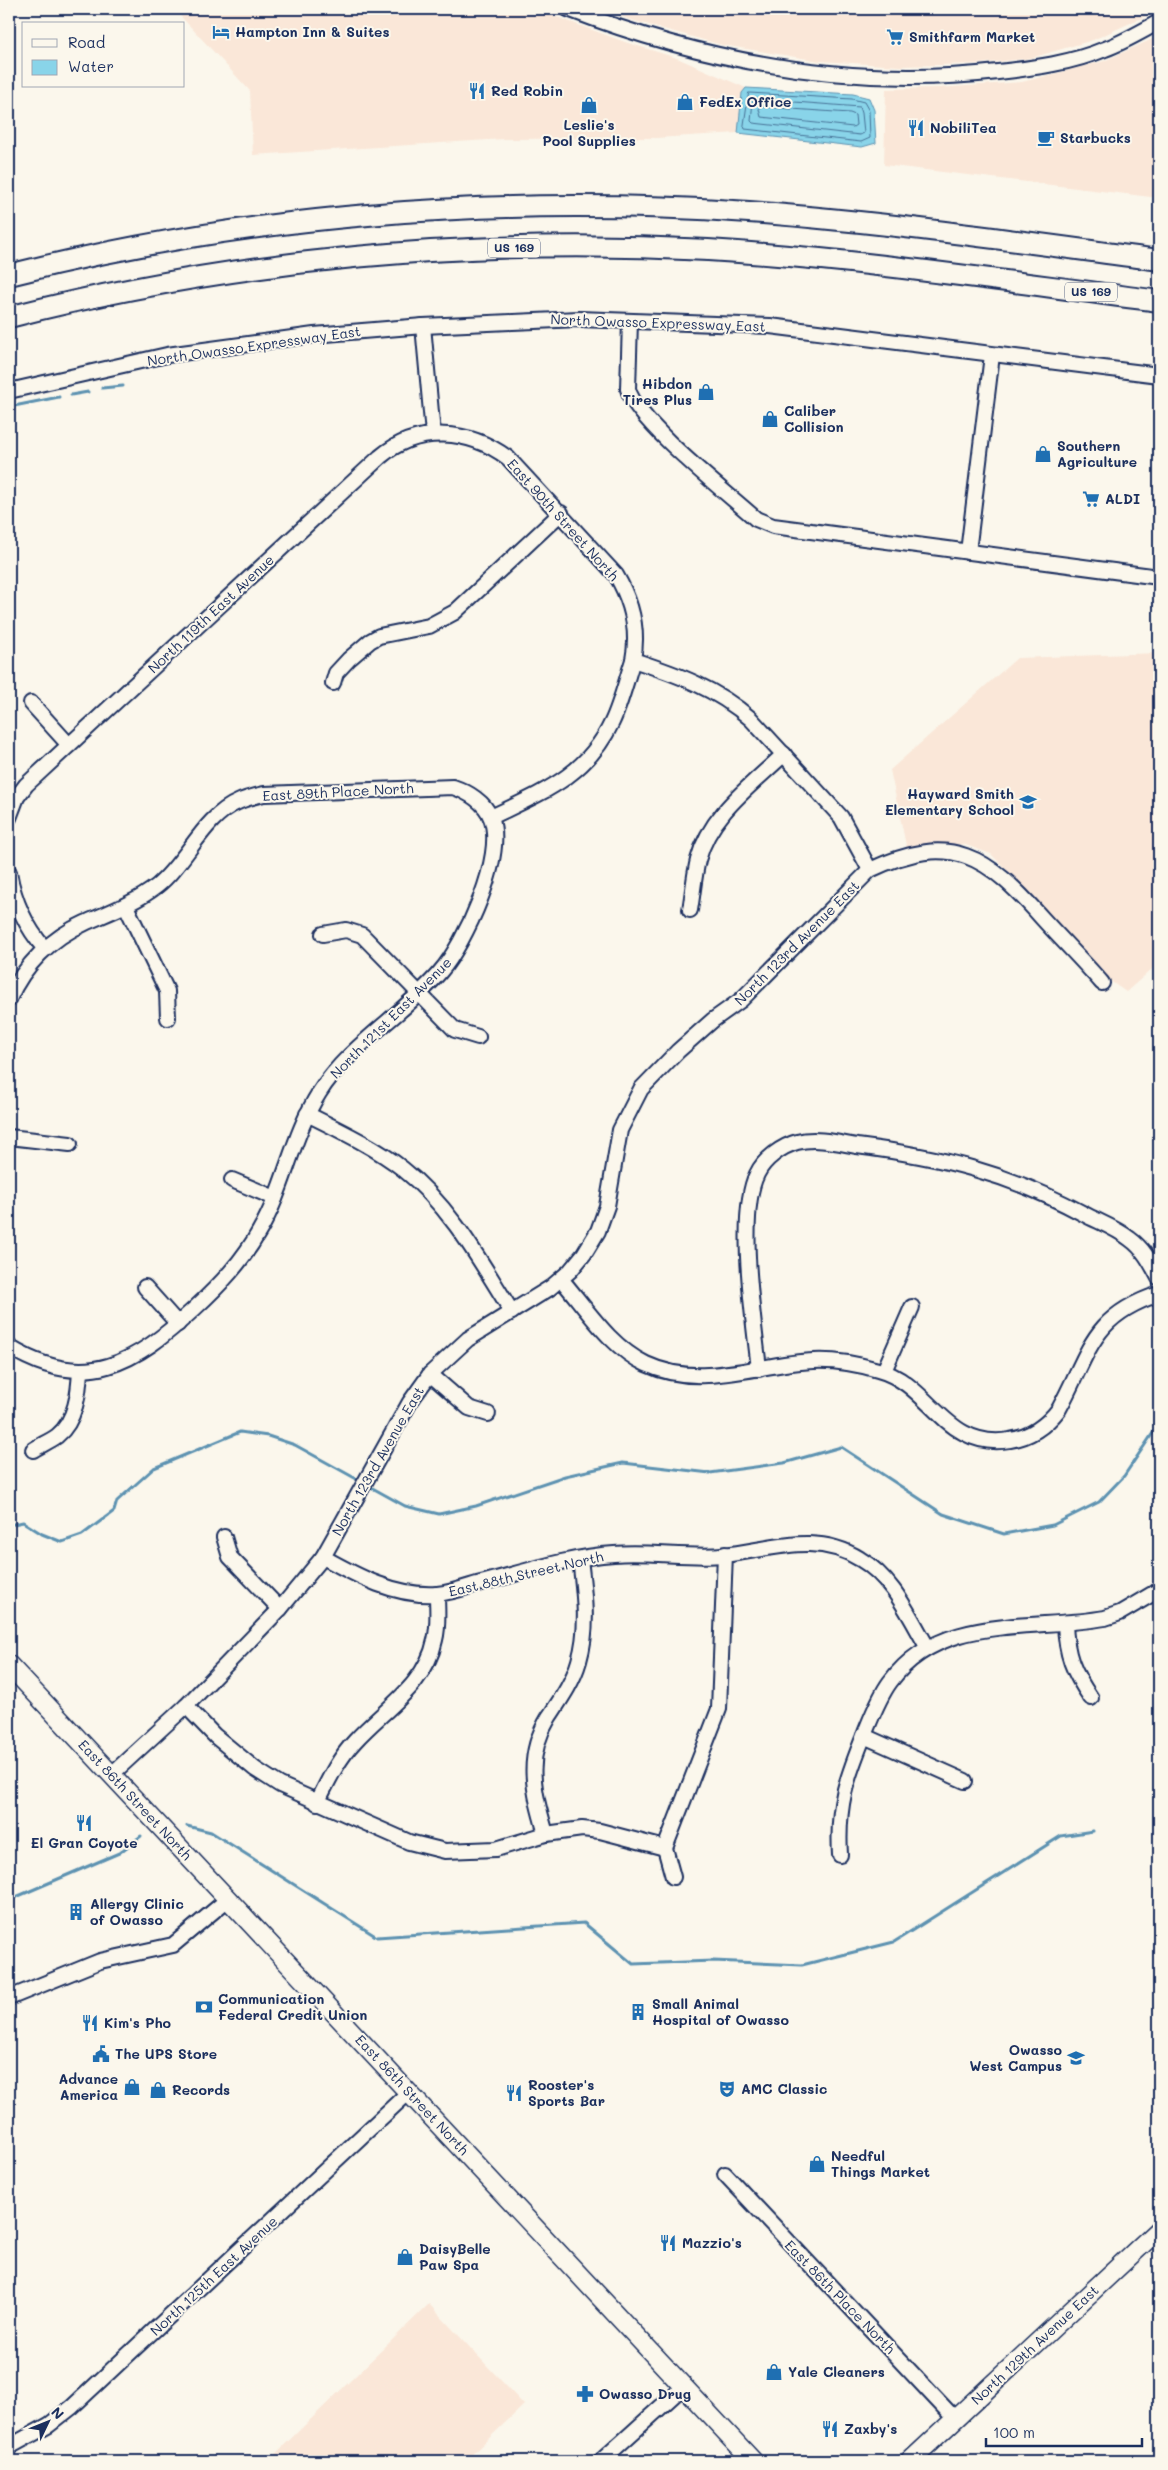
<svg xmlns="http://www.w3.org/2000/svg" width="1168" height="2470" viewBox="0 0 1168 2470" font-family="Mali,sans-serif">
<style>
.built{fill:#fae7d8}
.water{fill:#89d4e9;stroke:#5d92b1}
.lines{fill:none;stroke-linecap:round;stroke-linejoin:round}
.shore{stroke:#477196;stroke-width:1}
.stream{stroke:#5d92b1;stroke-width:3}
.minor-casing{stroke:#1b2f5e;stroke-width:18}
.major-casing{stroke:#1b2f5e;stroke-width:21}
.highway-casing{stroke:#1b2f5e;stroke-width:24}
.minor{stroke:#fbf7ec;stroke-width:14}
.major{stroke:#fbf7ec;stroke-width:18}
.highway{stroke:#fbf7ec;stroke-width:20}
.labels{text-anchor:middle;stroke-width:4;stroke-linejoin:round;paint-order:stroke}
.shield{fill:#fbf7ec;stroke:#5e6b89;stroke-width:1}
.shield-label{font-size:12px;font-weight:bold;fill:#1b2f5e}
.poi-label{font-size:14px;font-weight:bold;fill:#1b2f5e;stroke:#fbf7ec;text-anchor:start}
.street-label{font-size:14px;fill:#1b2f5e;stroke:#fbf7ec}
</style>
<rect width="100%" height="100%" fill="#fbf7ec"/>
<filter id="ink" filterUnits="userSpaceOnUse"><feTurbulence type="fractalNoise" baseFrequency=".02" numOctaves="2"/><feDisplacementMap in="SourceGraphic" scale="10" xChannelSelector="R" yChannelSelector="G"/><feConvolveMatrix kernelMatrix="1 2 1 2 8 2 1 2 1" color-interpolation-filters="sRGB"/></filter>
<g filter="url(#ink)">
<g class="built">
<path d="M174 9H535L625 42 677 58 746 88 738 133 656 138 504 139 253 155 250 91Z"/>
<path d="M601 9H1159V10L1093 40 1031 58 978 64 900 66 820 61 722 45 631 20Z"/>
<path d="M1159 36V198L884 165 886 89 939 88 1022 82 1104 61Z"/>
<path d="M1159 653V963L1126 992 1103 976 1037 901 991 854 963 844 907 850 890 770 1017 658Z"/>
<path d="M429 2304 524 2405 465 2461H268Z"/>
</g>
<path class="water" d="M746 88 853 94 869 98 874 110 876 143 862 147 738 133 742 93Z"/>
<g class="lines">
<g class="shore">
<path d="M749 93 852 99 864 102 869 111 870 138 861 142 745 129 744 126Z"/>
<path d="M755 99 860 107 862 113 864 133 860 135 753 123 751 121 753 101Z"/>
<path d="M762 107 850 113 855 115 856 125 853 127 761 117 759 109Z"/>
</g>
<g class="stream">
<path d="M102 388 123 386"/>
<path d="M71 395 88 392"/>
<path d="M9 407 59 397"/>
<path d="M367 1485 405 1506 439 1514 476 1506 565 1476 623 1463 710 1473 784 1463 841 1447 943 1514 1004 1534 1053 1525 1099 1502 1124 1476 1159 1424"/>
<path d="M9 1525 23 1522 42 1534 62 1542 82 1535 114 1511 117 1501 154 1468 240 1432 268 1436 295 1445 362 1482"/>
<path d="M187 1826 211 1832 377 1937 584 1923 633 1964 713 1961 802 1965 894 1942 1061 1836 1093 1831"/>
<path d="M9 1900 119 1853 141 1836"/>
</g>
<g class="minor-casing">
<g id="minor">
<path d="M568 9C706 62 850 89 998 72 1034 68 1072 63 1105 49 1124 42 1142 31 1159 22"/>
<path d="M630 321 628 389C636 421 727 493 756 519L773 526 1159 577"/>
<path d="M423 326 433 434"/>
<path d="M9 391 167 355 314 335 423 326 579 319 770 326 1159 375"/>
<path d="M968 552 992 355"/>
<path d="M333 683 336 673 349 659 370 641 379 636 429 626 455 612 561 513"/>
<path d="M31 703 69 745"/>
<path d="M491 817C541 793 587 776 612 722 621 703 626 681 633 660"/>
<path d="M9 818 17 797 26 785 380 457C418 425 469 429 508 458L616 575C632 602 639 629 633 660 676 674 716 688 751 719L841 817 870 870"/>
<path d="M9 872C14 902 25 926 45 949"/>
<path d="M126 906 167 991 168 1018"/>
<path d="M690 910C693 893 694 876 698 860 710 814 752 785 784 754"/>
<path d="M323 934 346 930 362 935 455 1030 478 1037"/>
<path d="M9 999C24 965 51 938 85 923 110 912 135 903 157 886 186 863 204 816 238 802 246 798 255 796 264 794L453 787C468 792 485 802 491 818 506 856 465 943 440 972 403 1015 349 1045 319 1093 292 1136 285 1187 260 1230 243 1261 220 1285 194 1309 136 1363 85 1394 9 1347"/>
<path d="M307 1114C339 1130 375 1147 403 1169 451 1207 480 1261 512 1312"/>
<path d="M9 1137 70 1144"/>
<path d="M232 1180 275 1198"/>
<path d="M561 1279C586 1308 610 1347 646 1364 701 1390 758 1363 814 1361 837 1360 857 1364 878 1370 931 1384 945 1451 1010 1440 1031 1437 1046 1426 1059 1409 1090 1352 1091 1316 1159 1294"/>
<path d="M145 1287 178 1324"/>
<path d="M759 1369C754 1322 737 1214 757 1174 764 1159 782 1146 797 1142 816 1137 839 1143 857 1146 942 1157 1008 1173 1084 1214 1099 1222 1116 1228 1130 1239 1144 1249 1151 1263 1159 1278"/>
<path d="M884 1371 912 1307"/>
<path d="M430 1374 469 1408 488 1414"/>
<path d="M33 1450C41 1445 50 1441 57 1436 76 1421 79 1392 80 1370"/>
<path d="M224 1537 230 1557 280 1609"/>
<path d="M323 1557C357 1576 396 1597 437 1594 450 1593 464 1588 477 1584 521 1573 568 1557 614 1554 650 1551 687 1558 723 1555 771 1550 815 1531 860 1559 893 1578 909 1616 928 1648"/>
<path d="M1065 1623C1066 1655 1073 1672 1091 1698"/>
<path d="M186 1706 215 1736 255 1769 280 1785 409 1842 445 1851 496 1849 546 1834 582 1829 600 1831 665 1848"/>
<path d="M864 1736 965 1781"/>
<path d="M111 1775 186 1706 280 1609 323 1557 410 1402 430 1374 468 1339 550 1288 570 1271 584 1254 598 1231 607 1206 620 1130 641 1089 678 1051 713 1020 741 1000 870 870C952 831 987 856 1042 918 1062 940 1083 961 1102 983"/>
<path d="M317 1803C328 1781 338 1759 355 1741 384 1709 426 1685 435 1640 439 1625 437 1609 437 1594"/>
<path d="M546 1834C534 1792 524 1758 549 1717 561 1699 573 1682 579 1661 589 1627 584 1593 580 1559"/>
<path d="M840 1855C837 1804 846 1780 865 1733 872 1716 879 1697 890 1682 940 1613 1032 1631 1105 1618L1120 1613 1159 1590"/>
<path d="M673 1877 665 1848 719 1709 725 1554"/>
<path d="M9 1998 100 1961 173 1945 228 1899"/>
<path d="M725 2174 955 2419"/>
<path d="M9 2447 49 2425 72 2407 409 2092"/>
<path d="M601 2461 684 2386"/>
</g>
</g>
<g class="major-casing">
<g id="major">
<path d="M9 1665 753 2461"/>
<path d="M910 2461 1159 2229"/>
</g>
</g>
<g class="highway-casing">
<g id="highway">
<path d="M9 275C249 214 502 195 749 212 886 222 1023 242 1159 260"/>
<path d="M9 317C236 259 474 237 708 250 859 259 1009 282 1159 301"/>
</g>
</g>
<use href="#minor" class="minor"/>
<use href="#major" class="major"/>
<use href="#highway" class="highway"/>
</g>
</g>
<defs>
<g id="hotel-bare" transform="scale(1.35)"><path d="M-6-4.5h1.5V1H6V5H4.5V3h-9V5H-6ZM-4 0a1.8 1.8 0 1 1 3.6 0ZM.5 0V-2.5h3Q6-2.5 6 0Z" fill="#1f6fb2" stroke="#fbf7ec" stroke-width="2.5" paint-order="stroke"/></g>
<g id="supermarket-bare" transform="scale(1.35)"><path d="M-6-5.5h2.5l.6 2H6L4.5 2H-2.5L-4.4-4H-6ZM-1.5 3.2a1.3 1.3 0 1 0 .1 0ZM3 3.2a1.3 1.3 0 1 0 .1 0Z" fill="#1f6fb2" stroke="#fbf7ec" stroke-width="2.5" paint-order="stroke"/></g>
<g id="restaurant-bare" transform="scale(1.35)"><path d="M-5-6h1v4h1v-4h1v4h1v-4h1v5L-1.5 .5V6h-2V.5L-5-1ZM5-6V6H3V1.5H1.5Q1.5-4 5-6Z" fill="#1f6fb2" stroke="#fbf7ec" stroke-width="2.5" paint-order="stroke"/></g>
<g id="shop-bare" transform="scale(1.35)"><path d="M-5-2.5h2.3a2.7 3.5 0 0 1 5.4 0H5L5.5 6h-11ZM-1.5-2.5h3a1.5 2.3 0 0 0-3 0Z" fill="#1f6fb2" stroke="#fbf7ec" stroke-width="2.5" paint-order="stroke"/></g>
<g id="cafe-bare" transform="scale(1.35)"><path d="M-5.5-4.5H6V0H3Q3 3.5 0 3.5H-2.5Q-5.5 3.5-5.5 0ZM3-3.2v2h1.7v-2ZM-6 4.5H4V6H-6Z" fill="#1f6fb2" stroke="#fbf7ec" stroke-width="2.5" paint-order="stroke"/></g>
<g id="school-bare" transform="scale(1.35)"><path d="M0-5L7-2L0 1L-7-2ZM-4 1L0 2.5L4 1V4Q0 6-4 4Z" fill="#1f6fb2" stroke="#fbf7ec" stroke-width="2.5" paint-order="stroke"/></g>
<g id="building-bare" transform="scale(1.35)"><path d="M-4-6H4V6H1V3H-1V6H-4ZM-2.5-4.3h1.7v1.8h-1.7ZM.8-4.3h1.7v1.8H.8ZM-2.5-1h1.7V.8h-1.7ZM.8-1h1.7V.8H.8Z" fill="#1f6fb2" stroke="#fbf7ec" stroke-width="2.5" paint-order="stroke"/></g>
<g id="bank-bare" transform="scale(1.35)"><path d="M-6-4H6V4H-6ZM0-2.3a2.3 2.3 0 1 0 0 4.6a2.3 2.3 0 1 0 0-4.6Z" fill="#1f6fb2" stroke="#fbf7ec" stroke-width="2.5" paint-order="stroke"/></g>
<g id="civic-bare" transform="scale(1.35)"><path d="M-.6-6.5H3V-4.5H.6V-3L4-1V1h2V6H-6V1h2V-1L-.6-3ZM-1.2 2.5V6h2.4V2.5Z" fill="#1f6fb2" stroke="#fbf7ec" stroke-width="2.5" paint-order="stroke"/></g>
<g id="theatre-bare" transform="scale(1.35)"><path d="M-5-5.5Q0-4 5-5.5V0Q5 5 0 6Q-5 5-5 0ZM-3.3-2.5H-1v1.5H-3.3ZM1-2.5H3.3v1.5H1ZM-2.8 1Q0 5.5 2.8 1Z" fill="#1f6fb2" stroke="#fbf7ec" stroke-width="2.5" paint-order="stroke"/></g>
<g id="pharmacy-bare" transform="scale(1.35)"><path d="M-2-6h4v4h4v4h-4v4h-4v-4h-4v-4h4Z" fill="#1f6fb2" stroke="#fbf7ec" stroke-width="2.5" paint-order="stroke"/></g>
</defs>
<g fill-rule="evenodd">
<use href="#hotel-bare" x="221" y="32"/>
<use href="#supermarket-bare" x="895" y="37"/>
<use href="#restaurant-bare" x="477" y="91"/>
<use href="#shop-bare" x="685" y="102"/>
<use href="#shop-bare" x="589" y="105"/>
<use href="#restaurant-bare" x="916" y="128"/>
<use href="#cafe-bare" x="1046" y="138"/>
<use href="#shop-bare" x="706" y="392"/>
<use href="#shop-bare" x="770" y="419"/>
<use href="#shop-bare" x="1043" y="454"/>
<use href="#supermarket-bare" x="1091" y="499"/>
<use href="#school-bare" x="1028" y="802"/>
<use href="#restaurant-bare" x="84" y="1823"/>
<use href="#building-bare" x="76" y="1912"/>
<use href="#bank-bare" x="204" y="2007"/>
<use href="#building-bare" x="638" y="2012"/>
<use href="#restaurant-bare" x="90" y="2023"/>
<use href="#civic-bare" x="101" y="2054"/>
<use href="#school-bare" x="1076" y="2058"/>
<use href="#shop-bare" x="132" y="2087"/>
<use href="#theatre-bare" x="727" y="2089"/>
<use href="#shop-bare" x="158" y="2090"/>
<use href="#restaurant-bare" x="514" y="2093"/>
<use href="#shop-bare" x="817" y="2164"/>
<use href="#restaurant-bare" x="668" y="2243"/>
<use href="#shop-bare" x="405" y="2257"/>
<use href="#shop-bare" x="774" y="2372"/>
<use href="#pharmacy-bare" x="585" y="2394"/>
<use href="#restaurant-bare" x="830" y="2429"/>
</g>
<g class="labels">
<g class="shield">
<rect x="488" y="238.5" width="52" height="19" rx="4"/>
<rect x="1065" y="282.5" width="52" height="19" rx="4"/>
</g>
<g class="shield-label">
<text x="514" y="252">US 169</text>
<text x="1091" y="296">US 169</text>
</g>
<g class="poi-label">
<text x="235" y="37">Hampton Inn &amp; Suites</text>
<text x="909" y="42">Smithfarm Market</text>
<text x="491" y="96">Red Robin</text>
<text x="699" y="107">FedEx Office</text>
<text x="589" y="130" text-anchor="middle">Leslie's<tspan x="589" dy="16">Pool Supplies</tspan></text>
<text x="930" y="133">NobiliTea</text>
<text x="1060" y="143">Starbucks</text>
<text x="692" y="389" text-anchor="end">Hibdon<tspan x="692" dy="16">Tires Plus</tspan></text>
<text x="784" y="416">Caliber<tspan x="784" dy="16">Collision</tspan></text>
<text x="1057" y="451">Southern<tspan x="1057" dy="16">Agriculture</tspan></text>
<text x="1105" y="504">ALDI</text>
<text x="1014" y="799" text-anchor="end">Hayward Smith<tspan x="1014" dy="16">Elementary School</tspan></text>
<text x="84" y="1848" text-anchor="middle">El Gran Coyote</text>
<text x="90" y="1909">Allergy Clinic<tspan x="90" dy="16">of Owasso</tspan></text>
<text x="218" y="2004">Communication<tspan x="218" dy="16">Federal Credit Union</tspan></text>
<text x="652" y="2009">Small Animal<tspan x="652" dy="16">Hospital of Owasso</tspan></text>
<text x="104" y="2028">Kim's Pho</text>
<text x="1062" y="2055" text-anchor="end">Owasso<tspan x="1062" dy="16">West Campus</tspan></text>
<text x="115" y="2059">The UPS Store</text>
<text x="118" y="2084" text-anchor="end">Advance<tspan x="118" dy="16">America</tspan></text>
<text x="528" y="2090">Rooster's<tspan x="528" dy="16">Sports Bar</tspan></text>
<text x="741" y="2094">AMC Classic</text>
<text x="172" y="2095">Records</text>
<text x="831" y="2161">Needful<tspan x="831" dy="16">Things Market</tspan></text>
<text x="682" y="2248">Mazzio's</text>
<text x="419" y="2254">DaisyBelle<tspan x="419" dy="16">Paw Spa</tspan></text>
<text x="788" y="2377">Yale Cleaners</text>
<text x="599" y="2399">Owasso Drug</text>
<text x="844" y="2434">Zaxby's</text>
</g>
<g class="street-label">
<text transform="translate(658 323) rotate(2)" y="5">North Owasso Expressway East</text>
<text transform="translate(254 346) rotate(-8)" y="5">North Owasso Expressway East</text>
<text transform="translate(563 520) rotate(48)" y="5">East 90th Street North</text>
<text transform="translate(211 614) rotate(-43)" y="5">North 119th East Avenue</text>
<text transform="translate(338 792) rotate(-3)" y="5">East 89th Place North</text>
<text transform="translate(797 943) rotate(-45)" y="5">North 123rd Avenue East</text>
<text transform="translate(391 1018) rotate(-45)" y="5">North 121st East Avenue</text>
<text transform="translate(378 1461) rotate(-60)" y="5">North 123rd Avenue East</text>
<text transform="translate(526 1574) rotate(-13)" y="5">East 88th Street North</text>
<text transform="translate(135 1800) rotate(47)" y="5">East 86th Street North</text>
<text transform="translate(412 2095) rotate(47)" y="5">East 86th Street North</text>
<text transform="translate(214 2276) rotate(-43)" y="5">North 125th East Avenue</text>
<text transform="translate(840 2297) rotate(46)" y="5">East 86th Place North</text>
<text transform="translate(1035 2345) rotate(-43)" y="5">North 129th Avenue East</text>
</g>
</g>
<rect width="1168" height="2470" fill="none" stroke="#fbf7ec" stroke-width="30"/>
<rect x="15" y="15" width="1138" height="2440" fill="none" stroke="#1b2f5e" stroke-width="2" filter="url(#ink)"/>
<rect x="22" y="22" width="162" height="65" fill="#fbf7ec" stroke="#a1a7b3"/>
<rect x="32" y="39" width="25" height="8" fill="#fbf7ec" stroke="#a1a7b3"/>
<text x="68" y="48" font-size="15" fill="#1b2f5e">Road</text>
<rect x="32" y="60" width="25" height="15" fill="#89d4e9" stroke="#a1a7b3"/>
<text x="68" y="72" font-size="15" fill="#1b2f5e">Water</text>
<g transform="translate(48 2422) rotate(47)" stroke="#fbf7ec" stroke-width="4" paint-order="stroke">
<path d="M0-4L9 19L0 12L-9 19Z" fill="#1b2f5e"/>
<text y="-8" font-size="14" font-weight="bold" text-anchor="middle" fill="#1b2f5e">N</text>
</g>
<path d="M986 2438v8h156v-8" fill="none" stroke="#1b2f5e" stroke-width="2.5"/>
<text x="993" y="2438" font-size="15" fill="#1b2f5e" stroke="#fbf7ec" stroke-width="4" paint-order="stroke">100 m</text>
</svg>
